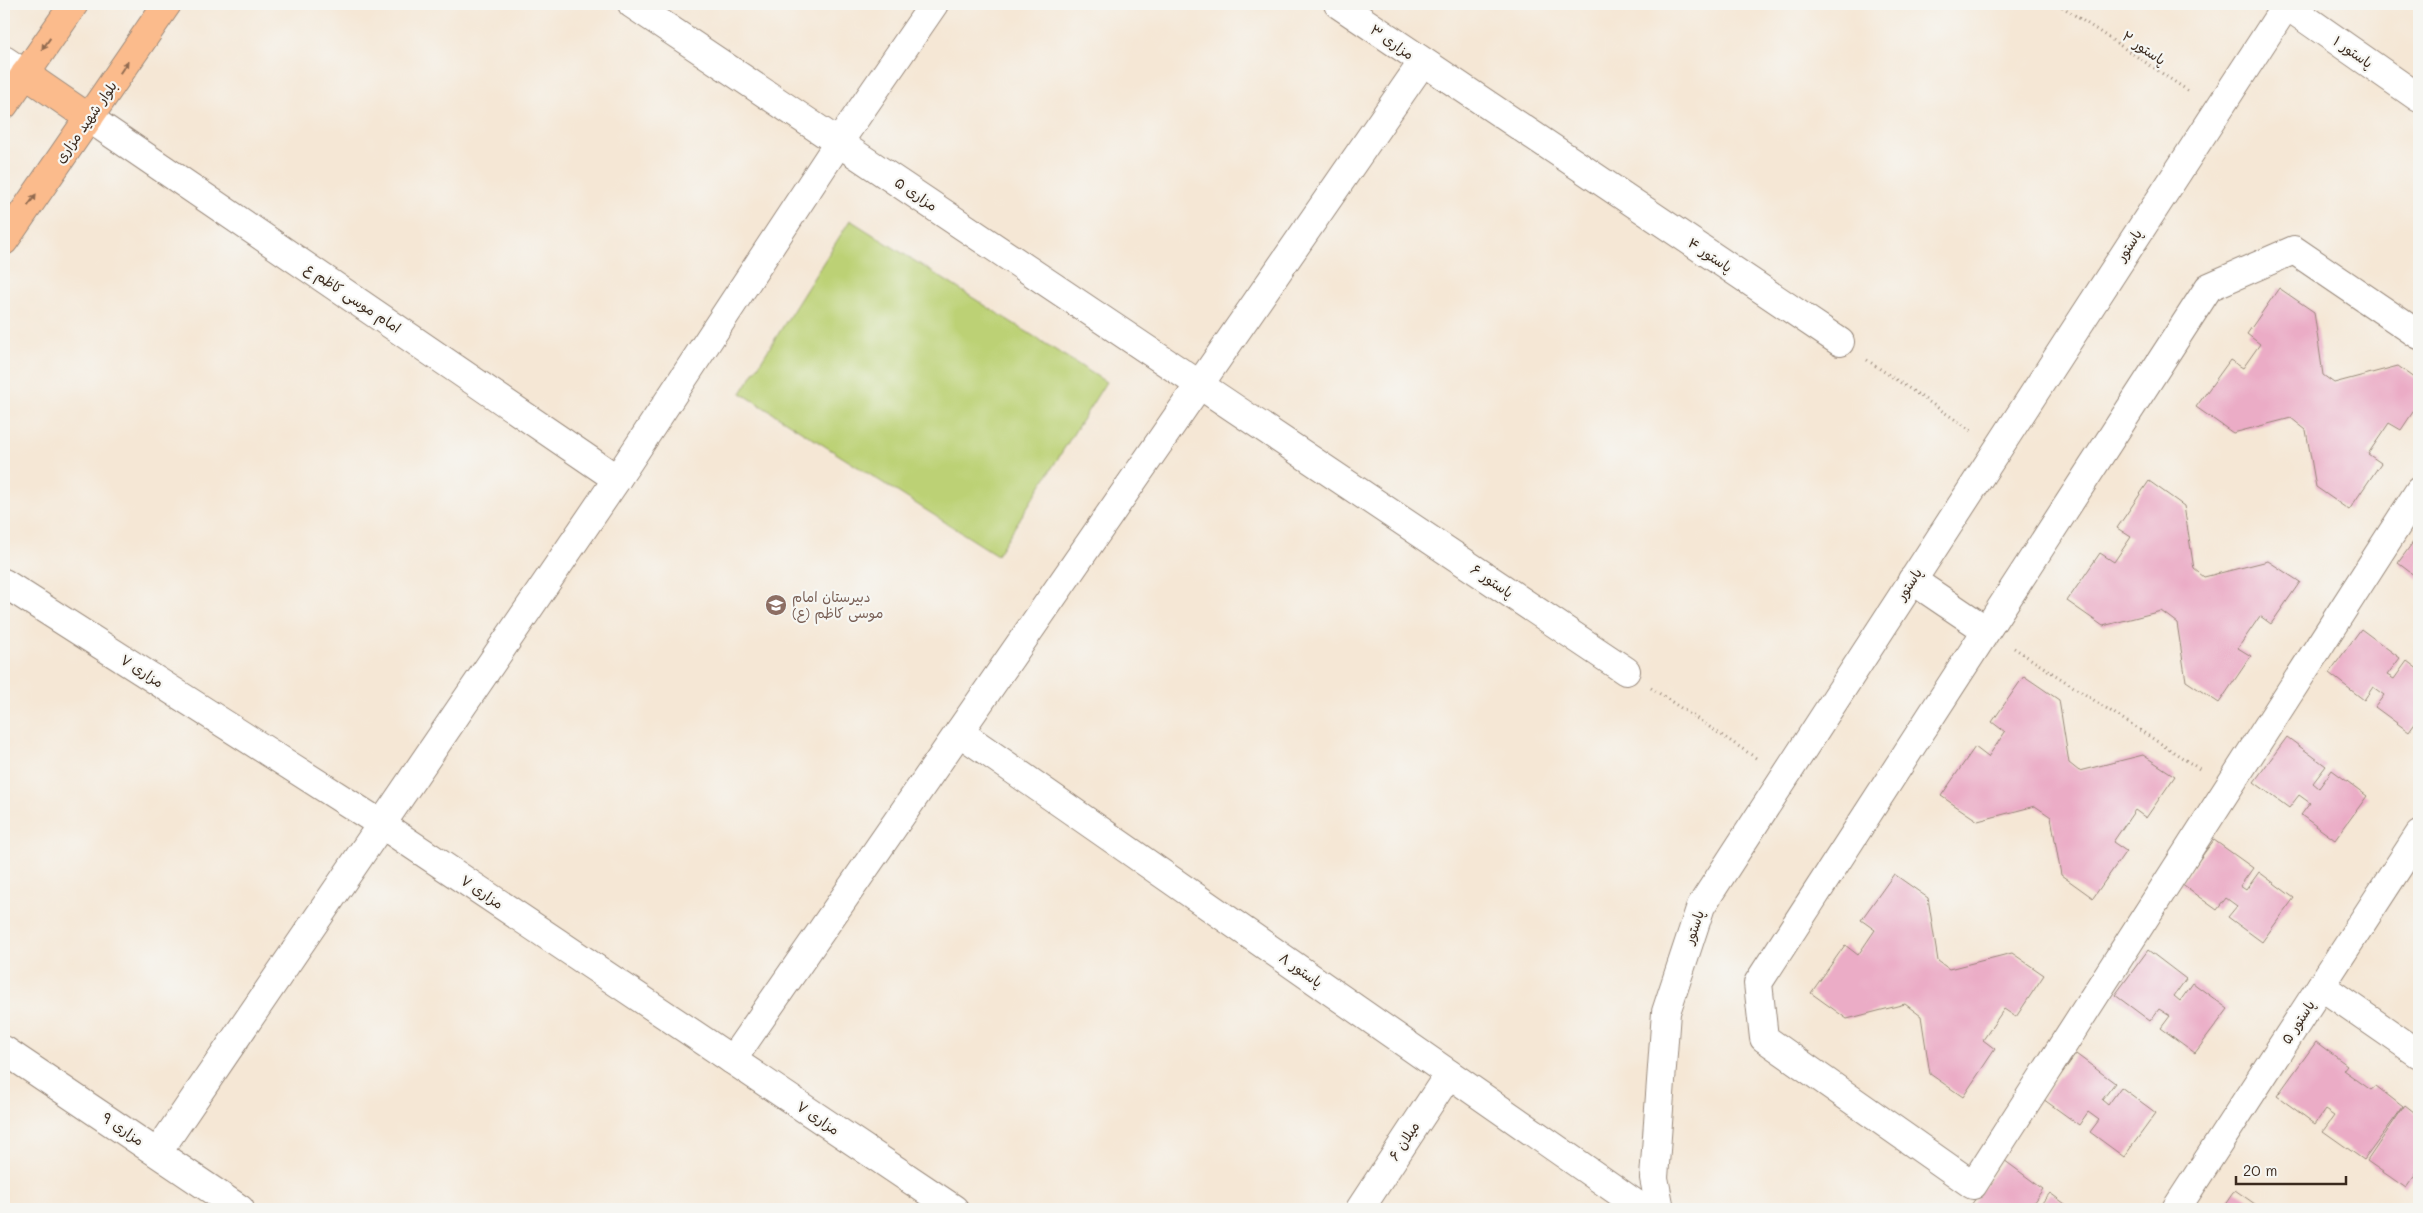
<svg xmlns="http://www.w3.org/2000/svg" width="2423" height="1213" viewBox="0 0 2423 1213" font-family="Mali,'Playpen Sans Arabic',sans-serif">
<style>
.green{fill:#bcd175;stroke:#7c7e4a}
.building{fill:#ebacc6}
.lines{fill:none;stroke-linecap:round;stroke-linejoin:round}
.minor-casing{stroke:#98887a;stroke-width:30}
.major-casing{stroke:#98887a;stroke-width:30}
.path{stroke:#98887a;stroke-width:3;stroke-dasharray:1 4;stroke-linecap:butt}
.minor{stroke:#fff;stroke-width:28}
.major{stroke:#fbbb8c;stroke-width:28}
.oneway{fill:#916b50}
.labels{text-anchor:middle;stroke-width:4.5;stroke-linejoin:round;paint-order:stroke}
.street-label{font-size:14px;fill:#3b2a1e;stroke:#f6f6f2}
.education-label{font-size:14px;fill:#785e54;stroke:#f6f6f2;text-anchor:start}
</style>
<rect width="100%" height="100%" fill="#f6f6f2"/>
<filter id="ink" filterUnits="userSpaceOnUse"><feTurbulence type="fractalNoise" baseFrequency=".02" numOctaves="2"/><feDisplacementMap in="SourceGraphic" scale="10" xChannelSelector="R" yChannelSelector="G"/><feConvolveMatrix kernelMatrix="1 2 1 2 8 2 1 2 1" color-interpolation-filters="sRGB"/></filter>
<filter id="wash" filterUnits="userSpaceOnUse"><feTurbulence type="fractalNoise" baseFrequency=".0096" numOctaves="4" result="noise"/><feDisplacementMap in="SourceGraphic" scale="20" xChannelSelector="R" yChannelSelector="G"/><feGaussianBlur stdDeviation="1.12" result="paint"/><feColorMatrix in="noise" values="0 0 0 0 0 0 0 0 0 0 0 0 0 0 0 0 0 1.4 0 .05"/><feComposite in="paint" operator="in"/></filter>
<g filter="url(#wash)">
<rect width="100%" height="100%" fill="#f5e7d5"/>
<path class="green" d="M850 220 1106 382 997 555 741 393Z"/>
<g id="blocks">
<g class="building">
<path d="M2279 288 2314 312 2323 375 2334 383 2398 366 2419 381V403L2401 430 2389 423 2368 454 2381 463 2349 510 2316 487 2306 430 2291 418 2233 433 2196 407 2230 360 2243 368 2260 344 2247 334Z"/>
<path d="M2149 481 2184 506 2194 569 2204 577 2268 561 2300 582 2271 624 2260 616 2238 648 2251 656 2219 703 2186 681 2177 623 2161 611 2103 626 2067 601 2100 553 2114 562 2131 537 2117 528Z"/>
<path d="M2419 534V579L2398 563Z"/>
<path d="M2361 629 2400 658 2387 675 2394 679 2407 661 2419 670V718L2409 732 2375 707 2384 695 2373 687 2364 700 2329 673Z"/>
<path d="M2024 676 2059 700 2069 763 2079 771 2143 755 2175 776 2146 818 2135 810 2113 842 2126 851 2093 898 2061 875 2051 817 2035 806 1978 821 1941 796 1975 747 1988 757 2005 732 1992 722Z"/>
<path d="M2287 737 2326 766 2313 783 2319 788 2332 770 2367 796 2335 840 2301 815 2310 803 2299 795 2289 808 2254 782Z"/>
<path d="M2214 840 2253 868 2240 886 2246 890 2259 872 2294 898 2262 942 2228 917 2237 906 2226 898 2217 910 2181 884Z"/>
<path d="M1894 874 1928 898 1938 961 1949 969 2012 953 2044 975 2016 1017 2004 1009 1983 1040 1995 1049 1963 1097 1930 1074 1921 1016 1905 1004 1847 1019 1811 993 1845 945 1858 955 1875 930 1861 920Z"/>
<path d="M2148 950 2186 979 2174 996 2180 1001 2193 983 2228 1009 2195 1053 2161 1028 2170 1016 2159 1009 2150 1021 2115 995Z"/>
<path d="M2316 1042 2347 1065 2343 1070 2371 1090 2376 1086 2403 1107 2364 1160 2323 1131 2334 1116 2325 1110 2315 1124 2277 1096Z"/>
<path d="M2076 1054 2115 1083 2102 1100 2108 1105 2121 1087 2156 1113 2124 1157 2090 1132 2099 1120 2088 1112 2079 1125 2043 1099Z"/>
<path d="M2405 1105 2419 1116V1176L2416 1174 2406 1188 2367 1161Z"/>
<path d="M2004 1160 2043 1189 2031 1206 2035 1209H1977L1971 1205Z"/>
<path d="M2235 1190 2262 1209H2222Z"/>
<path d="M2050 1193 2072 1209H2037Z"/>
</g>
</g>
</g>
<g filter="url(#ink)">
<use href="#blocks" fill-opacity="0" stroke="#98887a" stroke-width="1"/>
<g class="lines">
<g class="minor-casing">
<g id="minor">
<path d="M632 4 1626 671"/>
<path d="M1338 4 1840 342"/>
<path d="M2286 5 2419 98"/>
<path d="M4 60 25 74"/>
<path d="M89 118 617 479"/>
<path d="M2419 335 2294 250 2209 287 1758 983 1764 1038 1973 1185 2419 491"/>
<path d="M1912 580 1986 630"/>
<path d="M4 583 381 824 954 1209"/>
<path d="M959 732 1643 1209"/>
<path d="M2321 986 2419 1054"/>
<path d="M4 1050 240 1209"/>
<path d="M732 1060 1422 63"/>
<path d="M158 1152 617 479 839 142 934 4"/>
<path d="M1360 1209 1449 1074"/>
<path d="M1660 1209 1654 1178 1666 1012 1701 906 2287 4"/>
<path d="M2176 1209 2419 835"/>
</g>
</g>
<g class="major-casing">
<g id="major">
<path d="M25 74 89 118"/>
<path d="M4 105 74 4"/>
<path d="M4 241 167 4"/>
</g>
</g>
<g class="path">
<path d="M2058 4 2190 92"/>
<path d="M1867 360 1972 431"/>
<path d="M2014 648 2201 770"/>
<path d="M1651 688 1756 758"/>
</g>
<use href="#minor" class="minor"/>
<use href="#major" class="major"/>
</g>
<defs><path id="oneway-solid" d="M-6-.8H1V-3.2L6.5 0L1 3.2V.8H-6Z" transform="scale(1.25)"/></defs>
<g class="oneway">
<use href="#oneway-solid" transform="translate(46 44) rotate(125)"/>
<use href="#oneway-solid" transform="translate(124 67) rotate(-56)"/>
<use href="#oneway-solid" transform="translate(32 200) rotate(-55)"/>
</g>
</g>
<defs>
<g id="school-disc" transform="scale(1.125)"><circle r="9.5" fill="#8d6e63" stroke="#f6f6f2"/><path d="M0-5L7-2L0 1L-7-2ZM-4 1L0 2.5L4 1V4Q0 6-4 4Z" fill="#fff"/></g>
</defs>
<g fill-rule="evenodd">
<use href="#school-disc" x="776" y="605"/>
</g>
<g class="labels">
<g class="street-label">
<text transform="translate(1392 42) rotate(35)" y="5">مزاری ۳</text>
<text transform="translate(2144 48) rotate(34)" y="5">پاستور ۲</text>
<text transform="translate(2353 52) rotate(35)" y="5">پاستور ۱</text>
<text transform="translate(86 122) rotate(-55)" y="5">بلوار شهید مزاری</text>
<text transform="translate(916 194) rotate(34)" y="5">مزاری ۵</text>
<text transform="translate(2129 245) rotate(-57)" y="5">پاستور</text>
<text transform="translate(1710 255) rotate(34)" y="5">پاستور ۴</text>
<text transform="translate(353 298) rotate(34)" y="5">امام موسی کاظم ع</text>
<text transform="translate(1492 581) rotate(34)" y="5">پاستور ۶</text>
<text transform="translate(1909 584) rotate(-57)" y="5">پاستور</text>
<text transform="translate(142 671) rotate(33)" y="5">مزاری ۷</text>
<text transform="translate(482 892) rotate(34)" y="5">مزاری ۷</text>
<text transform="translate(1694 927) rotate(-71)" y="5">پاستور</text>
<text transform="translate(1301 970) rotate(35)" y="5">پاستور ۸</text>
<text transform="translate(2298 1022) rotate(-57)" y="5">پاستور ۵</text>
<text transform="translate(818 1118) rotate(34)" y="5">مزاری ۷</text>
<text transform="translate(123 1129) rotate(34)" y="5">مزاری ۹</text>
<text transform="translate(1404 1141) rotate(-57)" y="5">میلان ۶</text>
</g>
<g class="education-label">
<text x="792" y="602">دبیرستان امام<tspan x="792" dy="16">موسی کاظم (ع)</tspan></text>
</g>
</g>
<rect width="2423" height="1213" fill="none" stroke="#f6f6f2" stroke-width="20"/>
<path d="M2236 1176v8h110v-8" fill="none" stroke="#3b2a1e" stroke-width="2.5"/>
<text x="2243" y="1176" font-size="15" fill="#3b2a1e" stroke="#f6f6f2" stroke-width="4" paint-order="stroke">20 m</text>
</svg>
